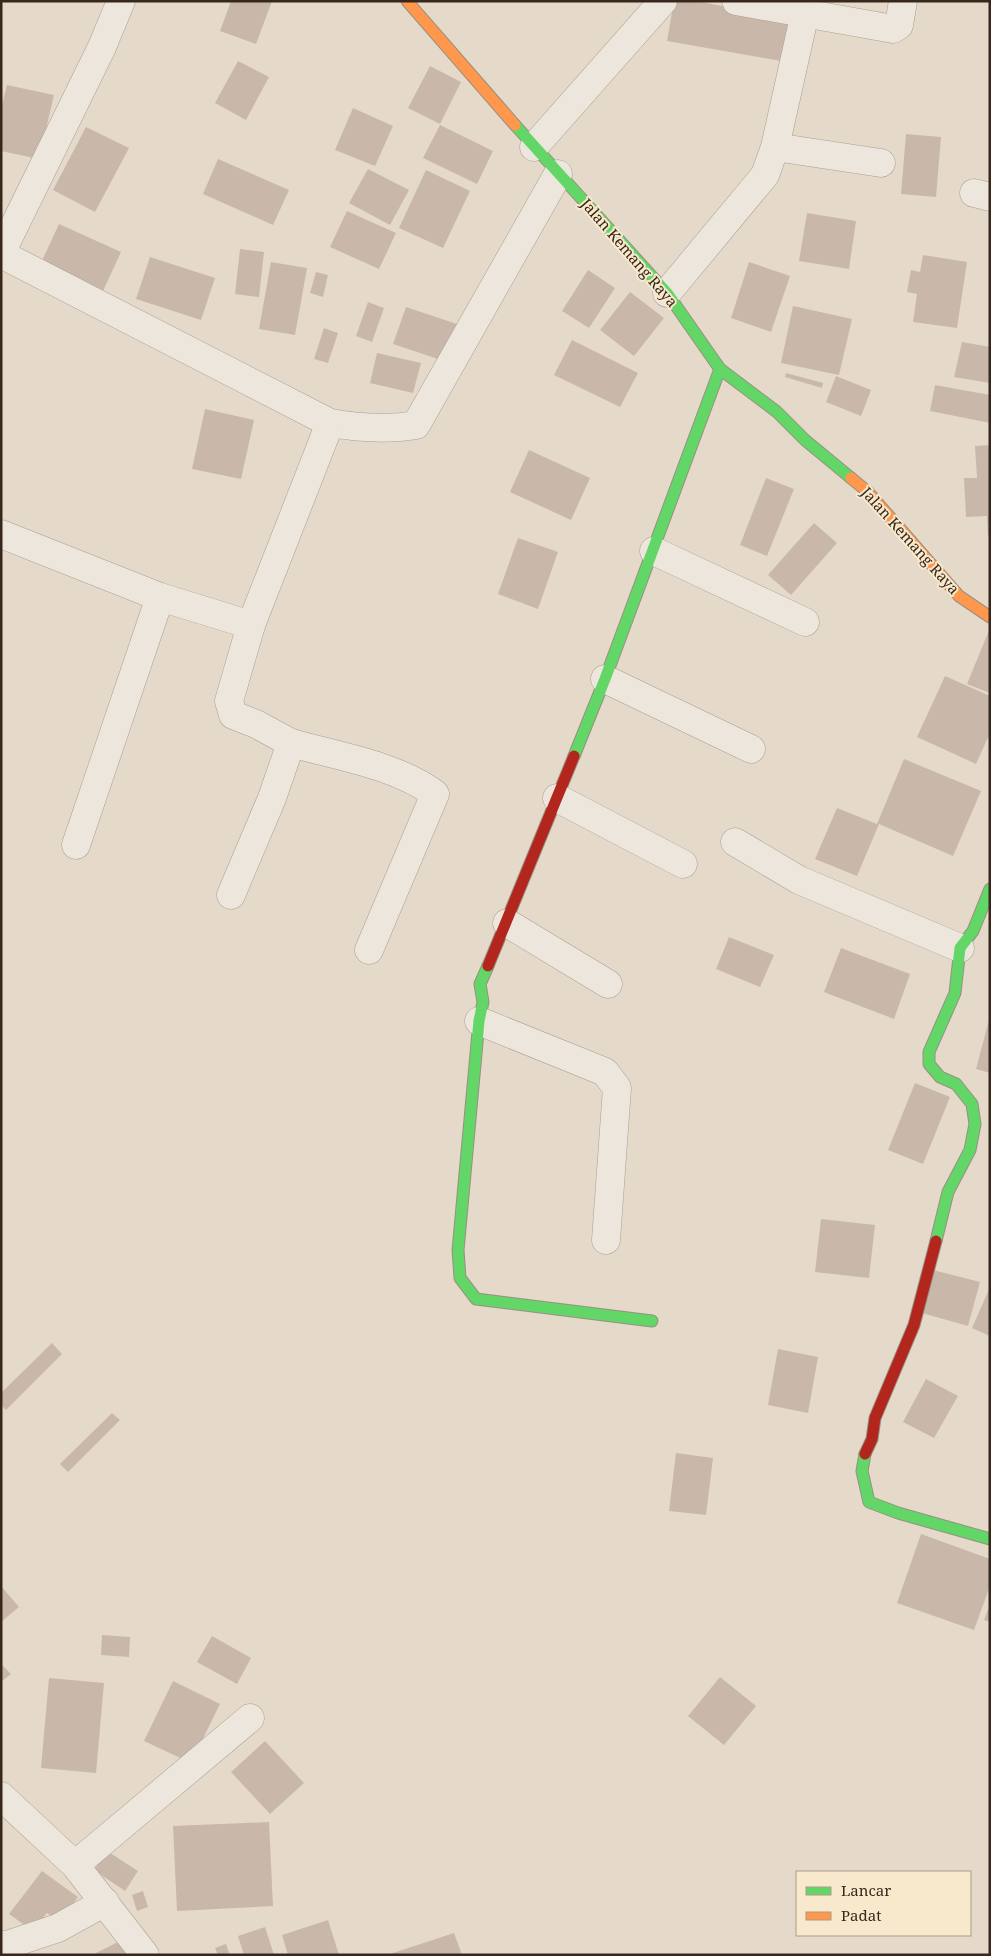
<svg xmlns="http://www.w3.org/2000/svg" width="991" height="1956" viewBox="0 0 991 1956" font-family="'Noto Serif',serif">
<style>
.building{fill:#c9b8aa}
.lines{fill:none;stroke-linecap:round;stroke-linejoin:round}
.street-casing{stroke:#aa9f93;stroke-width:29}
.fast-casing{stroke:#998f83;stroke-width:13}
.slow-casing{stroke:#998f83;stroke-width:13}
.jam-casing{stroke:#998f83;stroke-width:13}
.street{stroke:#ece6dc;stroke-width:28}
.fast{stroke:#63d668;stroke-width:11}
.slow{stroke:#ff974d;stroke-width:11}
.jam{stroke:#b3261e;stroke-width:11}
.labels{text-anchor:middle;stroke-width:4;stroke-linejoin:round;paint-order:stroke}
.street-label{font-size:15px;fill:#38271b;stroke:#f8e9cd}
</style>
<rect width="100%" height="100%" fill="#e5dac9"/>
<g class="building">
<path d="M231 1H272L256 44 220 31Z"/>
<path d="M674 1H695L794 19 787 62 667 41Z"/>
<path d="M238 61 269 77 246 120 215 103Z"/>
<path d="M430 66 461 82 440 124 408 108Z"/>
<path d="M7 85 54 95 39 159 1 151V109Z"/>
<path d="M353 108 393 126 375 166 335 150Z"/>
<path d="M440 125 493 151 477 184 423 158Z"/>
<path d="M86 127 129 148 95 212 53 190Z"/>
<path d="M906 134 941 137 936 197 901 194Z"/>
<path d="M218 159 289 190 273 225 203 194Z"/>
<path d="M368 169 409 190 390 225 349 203Z"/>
<path d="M426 170 470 191 443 248 399 228Z"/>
<path d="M347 211 396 233 379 269 330 247Z"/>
<path d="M807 213 856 221 849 269 799 261Z"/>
<path d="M59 224 121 252 103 291 41 263Z"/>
<path d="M240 249 264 252 259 297 235 294Z"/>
<path d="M923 255 967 262 957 328 913 322 917 294 907 292 911 270 920 272Z"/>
<path d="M150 257 215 278 201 320 136 299Z"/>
<path d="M271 262 307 268 295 335 259 329Z"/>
<path d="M749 262 790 276 771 332 731 318Z"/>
<path d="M588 270 615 288 589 328 562 311Z"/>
<path d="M316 272 328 275 323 297 310 293Z"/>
<path d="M630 292 664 318 634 356 600 330Z"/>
<path d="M368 302 384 308 372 342 356 336Z"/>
<path d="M793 306 852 319 839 375 781 363Z"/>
<path d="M406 307 460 325 447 362 393 344Z"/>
<path d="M324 328 338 333 328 363 314 359Z"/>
<path d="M572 340 638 373 620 407 554 375Z"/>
<path d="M962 342 990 347V383L954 377Z"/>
<path d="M377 353 421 363 413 393 370 383Z"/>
<path d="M786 373 823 383 822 388 785 377Z"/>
<path d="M836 376 871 390 861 416 826 402Z"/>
<path d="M935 385 990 395V423L930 411Z"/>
<path d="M205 409 254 420 241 479 192 469Z"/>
<path d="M990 445V537H988L987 516 966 517 964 478H977L975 446Z"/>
<path d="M529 450 590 478 571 520 510 492Z"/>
<path d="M766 478 794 489 767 556 740 545Z"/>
<path d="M814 523 837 543 791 595 768 575Z"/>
<path d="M518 538 558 552 538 609 498 594Z"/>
<path d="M990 628V693L967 684Z"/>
<path d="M945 676 990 696V733L976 764 917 737Z"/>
<path d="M904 759 981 791 953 856 879 824 857 876 815 859 837 808 877 824Z"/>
<path d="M729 937 774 955 760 987 716 969Z"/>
<path d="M841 948 910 974 894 1019 824 992Z"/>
<path d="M989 1020H990V1073L976 1069Z"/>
<path d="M915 1083 950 1097 923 1164 888 1150Z"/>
<path d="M821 1219 875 1225 869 1278 815 1272Z"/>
<path d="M933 1270 980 1282 968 1326 922 1313Z"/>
<path d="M990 1287V1336L972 1328Z"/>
<path d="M52 1343 62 1354 6 1410 1 1405V1393Z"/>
<path d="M778 1349 818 1357 808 1413 768 1405Z"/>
<path d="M926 1379 958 1396 934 1438 903 1422Z"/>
<path d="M112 1413 120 1420 68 1472 60 1464Z"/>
<path d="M676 1453 713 1458 706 1515 669 1511Z"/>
<path d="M921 1534 990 1559V1586L974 1630 897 1603Z"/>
<path d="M1 1586 19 1607 1 1622Z"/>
<path d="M990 1604V1622L984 1620Z"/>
<path d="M102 1635 130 1637 129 1657 101 1655Z"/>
<path d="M212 1636 251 1658 237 1684 197 1662Z"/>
<path d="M1 1664 11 1674 1 1682Z"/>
<path d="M720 1677 756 1706 724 1745 688 1716Z"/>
<path d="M49 1678 104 1683 96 1773 41 1768Z"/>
<path d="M173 1681 220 1704 191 1763 144 1741Z"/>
<path d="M265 1741 304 1783 270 1814 231 1772Z"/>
<path d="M269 1822 273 1906 177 1911 173 1826Z"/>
<path d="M107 1851 138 1871 125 1891 94 1870Z"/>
<path d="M42 1871 78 1897 59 1922 47 1913 33 1931 9 1914Z"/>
<path d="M143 1891 148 1907 137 1911 132 1895Z"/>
<path d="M328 1920 339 1955H288L282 1935Z"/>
<path d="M265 1927 274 1955H244L238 1936Z"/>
<path d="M454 1933 462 1955H390V1954Z"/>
<path d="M124 1939 132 1955H97L96 1953Z"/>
<path d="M226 1944 230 1955H218L215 1948Z"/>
</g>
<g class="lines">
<g class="street-casing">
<g id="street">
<path d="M736 1 893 29 899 25 903 1"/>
<path d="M534 147 663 1"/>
<path d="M775 147 881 163"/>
<path d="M974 193 990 197"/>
<path d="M1 253 102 47 121 1"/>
<path d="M1 254 330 423C360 428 387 430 416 425L558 174"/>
<path d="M667 293 765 175 775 147 805 13"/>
<path d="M1 534 160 597 251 625"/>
<path d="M654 551 805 622"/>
<path d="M605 679 751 749"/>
<path d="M291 743C337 756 396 765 435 794L369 950"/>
<path d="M557 798 683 864"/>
<path d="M735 842 799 880 960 948"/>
<path d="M76 845 160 597"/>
<path d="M231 895 272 798 291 743 256 724 233 715 229 701 251 625 330 423"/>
<path d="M507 923 608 984"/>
<path d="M479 1021 605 1072 617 1088 606 1240"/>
<path d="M1 1796 75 1865 145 1955"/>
<path d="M75 1865 250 1718"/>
<path d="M1 1945H7L58 1928 105 1902"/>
</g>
</g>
<g class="fast-casing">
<g id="fast">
<path d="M515 125 667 293 720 369 777 412 805 440 851 478"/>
<path d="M574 756 605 679 720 369"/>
<path d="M488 966 480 984 483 1002 479 1021 458 1250 460 1278 476 1299 652 1321"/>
<path d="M936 1241 948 1192 970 1150 975 1124 972 1104 956 1084 940 1077 929 1064V1052L955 993 960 948 973 931 990 889"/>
<path d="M865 1454 862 1471 869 1502 898 1513 990 1539"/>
</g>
</g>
<g class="slow-casing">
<g id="slow">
<path d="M407 1 515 125"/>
<path d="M851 478 868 492 959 596 990 617"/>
</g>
</g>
<g class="jam-casing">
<g id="jam">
<path d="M488 966 574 756"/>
<path d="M865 1454 872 1439 875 1418 914 1325 936 1241"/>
</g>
</g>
<use href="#street" class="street"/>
<use href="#fast" class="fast"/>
<use href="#slow" class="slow"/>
<use href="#jam" class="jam"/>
</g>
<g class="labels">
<g class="street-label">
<text transform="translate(629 253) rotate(49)" y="5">Jalan Kemang Raya</text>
<text transform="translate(910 541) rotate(48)" y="5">Jalan Kemang Raya</text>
</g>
</g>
<rect width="991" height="1956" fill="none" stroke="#38271b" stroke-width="5"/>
<rect x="796" y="1871" width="175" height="65" fill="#f8e9cd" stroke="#ab9b86"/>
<rect x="806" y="1887" width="25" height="8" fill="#63d668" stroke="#ab9b86"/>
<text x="841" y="1896" font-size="15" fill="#38271b">Lancar</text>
<rect x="806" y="1912" width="25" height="8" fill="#ff974d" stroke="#ab9b86"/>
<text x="841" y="1921" font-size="15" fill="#38271b">Padat</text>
</svg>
